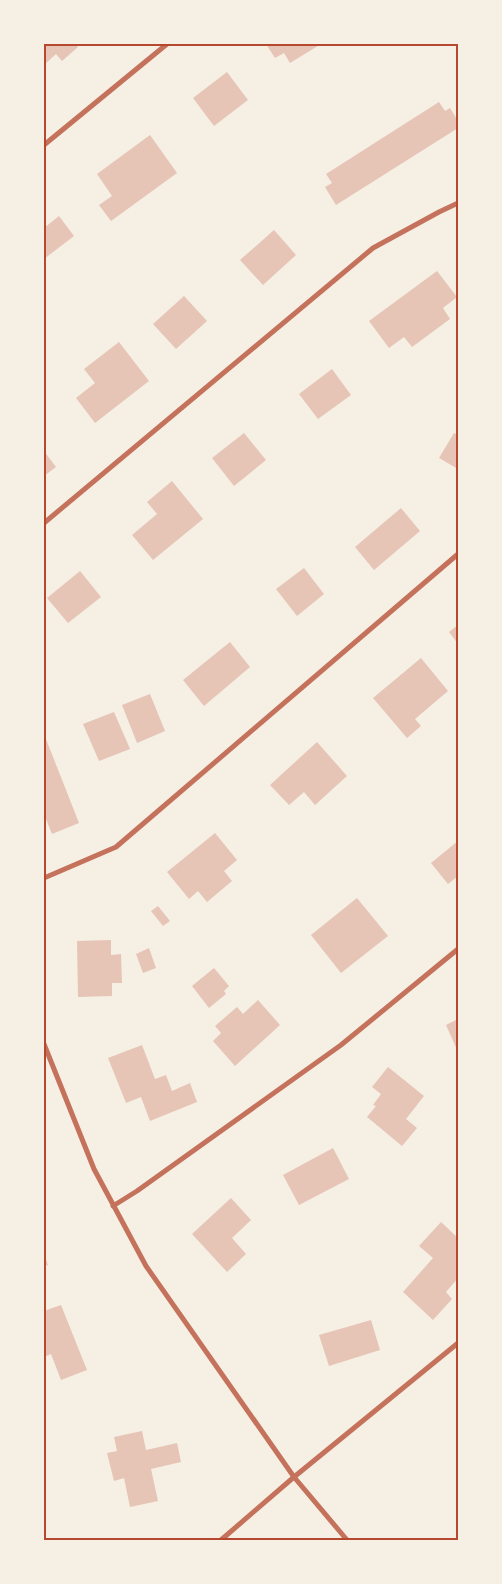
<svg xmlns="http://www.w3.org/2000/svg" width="502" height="1584" viewBox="0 0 502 1584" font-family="Signika,sans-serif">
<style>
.building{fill:#e6c5b7}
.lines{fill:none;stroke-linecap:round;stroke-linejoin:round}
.minor{stroke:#c5725c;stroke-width:5}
.neatline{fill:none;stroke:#b5482f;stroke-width:2}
</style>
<rect width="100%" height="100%" fill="#f6efe4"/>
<g class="building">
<path d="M44 44H75L78 47 62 61 56 54 44 65Z"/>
<path d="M266 44H321L290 63 284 53 275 58Z"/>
<path d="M227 72 248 100 214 126 193 98Z"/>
<path d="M439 102 445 111 450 108 458 121V128L336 205 325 187 332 183 326 174Z"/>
<path d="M150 135 177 173 111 221 99 205 112 196 97 174Z"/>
<path d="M59 216 74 236 44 259V228Z"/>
<path d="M274 230 296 255 263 285 240 260Z"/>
<path d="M437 271 457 297 443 308 450 319 412 347 404 337 389 348 369 321Z"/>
<path d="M184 296 207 321 176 349 153 324Z"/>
<path d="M119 342 149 381 95 423 76 398 95 383 84 369Z"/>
<path d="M332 369 351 395 318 419 299 394Z"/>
<path d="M244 433 266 460 234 486 212 458Z"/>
<path d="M454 433 458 435V469L439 458Z"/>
<path d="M44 451 56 467 44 476Z"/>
<path d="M172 481 203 519 153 560 132 535 157 514 147 502Z"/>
<path d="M401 508 420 531 374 570 355 547Z"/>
<path d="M304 568 324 594 297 616 276 589Z"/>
<path d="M80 571 101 597 68 623 47 598Z"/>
<path d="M458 625V644L449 632Z"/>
<path d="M230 642 250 667 204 706 183 680Z"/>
<path d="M421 658 448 691 415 719 421 726 407 738 373 698Z"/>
<path d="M150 694 165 731 137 743 122 705Z"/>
<path d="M114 712 130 749 99 761 83 724Z"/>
<path d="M44 734 79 823 52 834 44 814Z"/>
<path d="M317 742 347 776 315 805 304 792 289 805 270 785Z"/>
<path d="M215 833 237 860 224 871 232 881 207 902 198 891 189 899 167 872Z"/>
<path d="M458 841V876L448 884 431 863Z"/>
<path d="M357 898 388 936 341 973 311 935Z"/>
<path d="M158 906 170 921 163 926 151 911Z"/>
<path d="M111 940V955L121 954 122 983H112V996L78 997 77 941Z"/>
<path d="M149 948 156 968 143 973 136 954Z"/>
<path d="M214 968 229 986 224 991 226 994 209 1008 192 986Z"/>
<path d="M258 1000 280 1025 235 1066 213 1041 221 1033 215 1026 237 1007 243 1014Z"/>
<path d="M458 1019V1052L446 1025Z"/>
<path d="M142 1045 155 1079 166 1075 172 1091 190 1083 197 1102 150 1121 141 1097 126 1103 108 1058Z"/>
<path d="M388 1067 424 1096 406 1119 417 1128 402 1146 367 1117 376 1106 373 1105 381 1094 372 1087Z"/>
<path d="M333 1148 349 1179 299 1205 283 1175Z"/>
<path d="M231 1198 251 1220 232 1238 246 1254 227 1272 192 1234Z"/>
<path d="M441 1222 458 1238V1278L446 1292 452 1299 433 1320 403 1292 433 1258 419 1246Z"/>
<path d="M44 1254 48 1265 44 1266Z"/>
<path d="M61 1305 87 1370 61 1380 51 1354 44 1357V1311Z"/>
<path d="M371 1320 380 1350 329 1366 319 1335Z"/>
<path d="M142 1431 146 1450 177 1443 181 1462 151 1469 158 1501 130 1507 124 1478 114 1481 107 1453 117 1451 114 1437Z"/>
</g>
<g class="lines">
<g class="minor">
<path d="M44 145 167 44"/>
<path d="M44 523 373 248 439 212 458 203"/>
<path d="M44 878 116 847 458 554"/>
<path d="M44 1044 94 1169 146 1266 294 1477 347 1540"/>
<path d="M113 1206 137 1191 341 1045 458 949"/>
<path d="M221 1540 294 1477 458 1343"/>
</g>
</g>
<rect width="502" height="1584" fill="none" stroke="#f6efe4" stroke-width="90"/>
<rect x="45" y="45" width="412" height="1494" class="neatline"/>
</svg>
